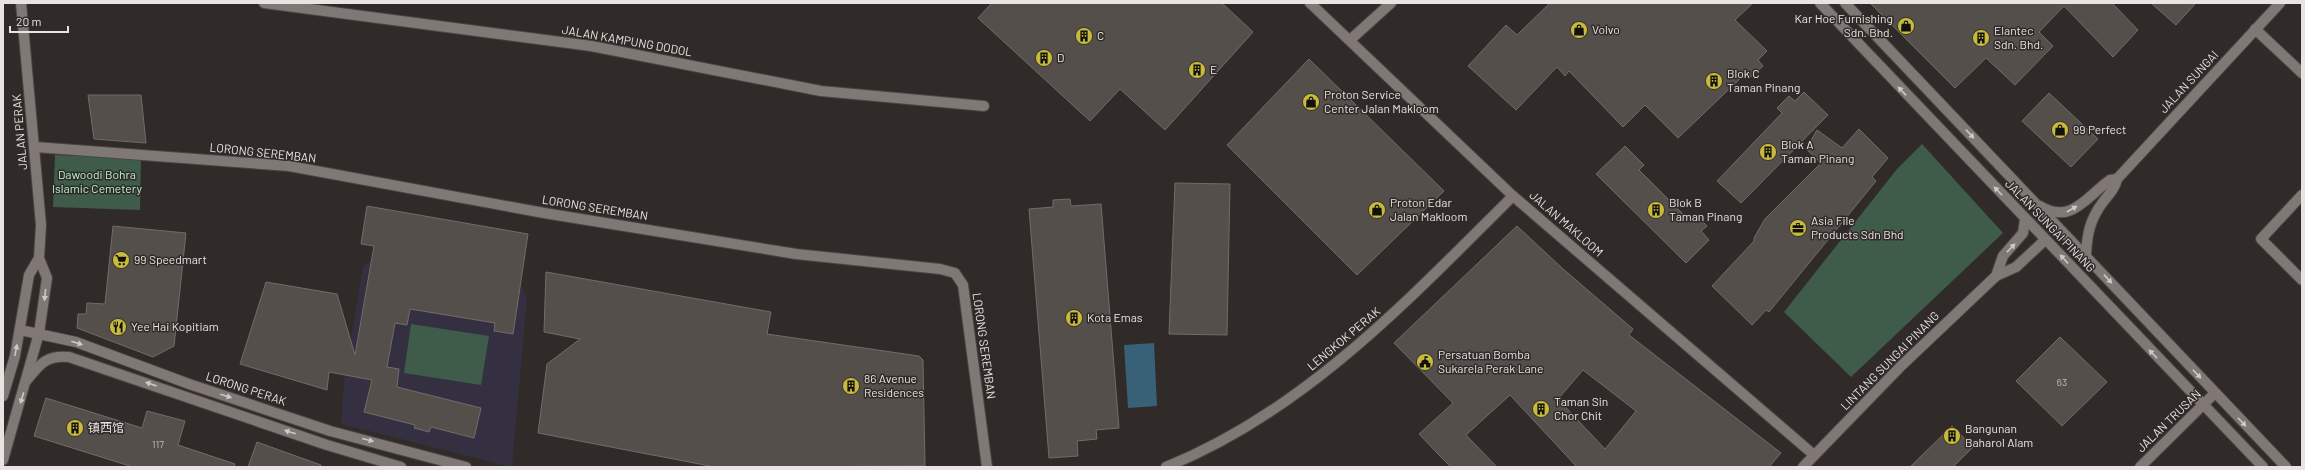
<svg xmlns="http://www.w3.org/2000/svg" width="2305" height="470" viewBox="0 0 2305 470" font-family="Barlow,'Noto Sans SC',sans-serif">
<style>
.education{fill:#343041}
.green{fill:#3e5c49}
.water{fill:#386177}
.building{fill:#554f4c;stroke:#726c69;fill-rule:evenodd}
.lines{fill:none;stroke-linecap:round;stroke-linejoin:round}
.minor-casing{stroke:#4a4543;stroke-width:12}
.tertiary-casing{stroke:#4a4543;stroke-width:12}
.secondary-casing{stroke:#4a4543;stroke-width:12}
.minor{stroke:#7f7875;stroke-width:10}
.tertiary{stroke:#7f7875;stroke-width:10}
.secondary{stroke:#7f7875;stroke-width:10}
.oneway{fill:#cec9c8}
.labels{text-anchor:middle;stroke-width:3;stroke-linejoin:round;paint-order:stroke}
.number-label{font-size:10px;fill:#c3bfbd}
.poi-label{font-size:12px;fill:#e8e4e3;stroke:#302a28;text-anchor:start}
.street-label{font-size:12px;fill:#e8e4e3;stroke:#302a28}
.park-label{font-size:12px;fill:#b3f6cd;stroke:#302a28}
</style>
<rect width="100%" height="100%" fill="#302a28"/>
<path class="education" d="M371 261 521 286 527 298 512 467 341 424 344 381 363 267Z"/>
<g class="green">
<path d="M1922 144 2003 233 1851 377 1784 312 1897 169Z"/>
<path d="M55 155 141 158 140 210 53 207Z"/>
<path d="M411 324 489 336 481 385 404 373Z"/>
</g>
<path class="water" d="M1154 343 1157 406 1128 408 1124 345Z"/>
<g class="building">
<path d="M992 3H1222L1253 32 1165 130 1120 89 1090 121 978 18Z"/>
<path d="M1550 3H1753L1735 20 1767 51 1758 60 1763 66 1751 77 1746 73 1678 138 1645 105 1623 127 1569 71 1565 76 1557 67 1516 110 1468 66 1506 25 1517 35Z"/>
<path d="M1870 3H2112L2138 30 2113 57 2064 6 2039 32 2053 46 2015 85 1986 58 1955 88Z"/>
<path d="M2151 3H2196L2176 25Z"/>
<path d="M1309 59 1444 191 1357 275 1227 145Z"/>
<path d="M1804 92 1828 115 1741 203 1717 181 1782 113 1777 108 1789 96 1795 101Z"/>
<path d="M2049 93 2098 139 2071 167 2022 121Z"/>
<path d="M88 95H141L146 143 94 139Z"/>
<path d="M1859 129 1888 158 1872 177 1876 181 1769 312 1766 310 1752 325 1712 286 1754 241V238L1765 219 1821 163 1806 149 1817 130 1842 148Z"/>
<path d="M1625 146 1644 165 1639 170 1690 221 1696 215 1707 226 1701 231 1709 240 1686 263 1596 174Z"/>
<path d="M1175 183 1230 184 1227 335 1169 334Z"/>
<path d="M1070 199 1071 206 1101 204 1119 428 1096 430 1097 439 1077 441 1078 456 1049 458 1029 209 1053 207V200Z"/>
<path d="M367 206 528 234 513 334 494 331 495 323 410 309 407 325 395 323 387 367 399 369 397 387 481 408 474 438 431 427 429 432 414 428 415 425 364 412 372 380 329 372 327 390 240 364 266 282 337 294 355 355 374 246 361 244Z"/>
<path d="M113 226 186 233 174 346 153 357 77 328 78 314H86L87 303 105 304Z"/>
<path d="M1517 226 1562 268 1633 329 1629 335 1781 453 1769 467H1577L1510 395 1466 435 1497 467H1451L1439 455 1419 434 1453 403 1394 343ZM1583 370 1636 411 1605 449 1558 399Z"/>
<path d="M546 272 771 312 767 334 919 356 923 360 925 466 715 467 538 433 547 364 580 339 544 332Z"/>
<path d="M2060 337 2107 382 2062 426 2016 381Z"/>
<path d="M46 398 142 428 147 411 185 421 178 445 235 464 234 467H133L34 436Z"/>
<path d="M1952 426 1973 447 1953 467H1910Z"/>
<path d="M257 442 321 465V467H248Z"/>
</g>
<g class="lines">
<g class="minor-casing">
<g id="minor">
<path d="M264 3 591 46 821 91 984 106"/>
<path d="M1310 3 1513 196 1814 455"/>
<path d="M2255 29 2302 73"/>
<path d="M1350 40 1391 3"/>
<path d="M35 147 289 166 544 213 796 254 940 269 955 273 963 285 987 467"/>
<path d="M2302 195 2261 239 2302 280"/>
<path d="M1996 276 2003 256 2023 233 2025 219"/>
<path d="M1166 467C1305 411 1409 299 1513 196"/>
<path d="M1803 467 1901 366 1996 276 2016 267 2045 240"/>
<path d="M2140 467 2215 393"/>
</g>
</g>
<g class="tertiary-casing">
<g id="tertiary">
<path d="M2040 206C2071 225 2086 197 2110 180L2117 179"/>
<path d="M2086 255C2087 234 2090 219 2103 202 2109 194 2115 189 2117 179L2280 3"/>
<path d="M20 330 76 342 189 384 330 431 466 467"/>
<path d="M27 380C40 364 46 355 69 357L327 445 401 467"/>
</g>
</g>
<g class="secondary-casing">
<g id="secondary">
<path d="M1820 3 2263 467"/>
<path d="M1845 3 2286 467"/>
<path d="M3 396 15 356 29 275 39 258"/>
<path d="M3 460 39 333 47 278 39 258 41 225 21 3"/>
</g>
</g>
<use href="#minor" class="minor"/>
<use href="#tertiary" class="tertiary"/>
<use href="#secondary" class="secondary"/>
</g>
<defs><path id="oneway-solid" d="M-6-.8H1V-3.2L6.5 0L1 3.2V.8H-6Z"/></defs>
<g class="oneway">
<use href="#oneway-solid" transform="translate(1902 91) rotate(-133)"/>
<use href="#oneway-solid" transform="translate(1970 134) rotate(47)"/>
<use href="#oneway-solid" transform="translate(1998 191) rotate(-134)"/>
<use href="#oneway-solid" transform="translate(2072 209) rotate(-30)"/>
<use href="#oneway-solid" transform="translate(2011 248) rotate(-46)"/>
<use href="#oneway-solid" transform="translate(2064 259) rotate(-133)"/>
<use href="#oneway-solid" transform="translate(2108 279) rotate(47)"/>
<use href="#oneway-solid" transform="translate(45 295) rotate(96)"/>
<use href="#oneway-solid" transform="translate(77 343) rotate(18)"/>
<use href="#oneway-solid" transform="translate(16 350) rotate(-79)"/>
<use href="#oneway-solid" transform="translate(2153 354) rotate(-134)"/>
<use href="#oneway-solid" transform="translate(2197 374) rotate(46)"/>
<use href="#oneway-solid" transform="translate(151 384) rotate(-161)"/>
<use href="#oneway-solid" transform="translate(226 396) rotate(17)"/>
<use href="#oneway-solid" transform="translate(22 398) rotate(106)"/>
<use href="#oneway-solid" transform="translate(2242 422) rotate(46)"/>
<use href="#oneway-solid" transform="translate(290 432) rotate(-162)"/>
<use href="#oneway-solid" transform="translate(368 440) rotate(14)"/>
</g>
<defs>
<g id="shop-disc" transform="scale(0.9)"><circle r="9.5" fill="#c8bb3b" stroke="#302a28"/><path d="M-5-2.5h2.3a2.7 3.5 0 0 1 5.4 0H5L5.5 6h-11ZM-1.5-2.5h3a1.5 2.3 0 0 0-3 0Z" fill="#111"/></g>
<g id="building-disc" transform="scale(0.9)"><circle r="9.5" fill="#c8bb3b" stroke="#302a28"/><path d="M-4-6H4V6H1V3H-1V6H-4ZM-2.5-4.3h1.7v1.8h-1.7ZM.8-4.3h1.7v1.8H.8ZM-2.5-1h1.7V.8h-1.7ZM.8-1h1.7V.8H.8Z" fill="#111"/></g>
<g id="office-disc" transform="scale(0.9)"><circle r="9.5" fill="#c8bb3b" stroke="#302a28"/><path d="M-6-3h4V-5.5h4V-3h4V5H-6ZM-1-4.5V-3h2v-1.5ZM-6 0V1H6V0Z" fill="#111"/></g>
<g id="supermarket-disc" transform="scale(0.9)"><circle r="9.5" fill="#c8bb3b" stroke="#302a28"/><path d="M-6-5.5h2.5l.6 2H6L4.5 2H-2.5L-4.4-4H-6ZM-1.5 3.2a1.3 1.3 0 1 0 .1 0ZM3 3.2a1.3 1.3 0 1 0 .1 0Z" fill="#111"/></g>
<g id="restaurant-disc" transform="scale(0.9)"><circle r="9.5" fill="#c8bb3b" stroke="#302a28"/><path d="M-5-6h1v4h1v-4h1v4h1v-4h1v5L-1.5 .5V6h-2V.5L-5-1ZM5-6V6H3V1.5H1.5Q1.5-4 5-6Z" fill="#111"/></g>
<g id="civic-disc" transform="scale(0.9)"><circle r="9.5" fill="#c8bb3b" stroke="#302a28"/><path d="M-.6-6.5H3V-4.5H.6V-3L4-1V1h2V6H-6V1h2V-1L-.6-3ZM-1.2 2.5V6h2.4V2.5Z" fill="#111"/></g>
</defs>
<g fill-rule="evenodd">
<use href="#shop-disc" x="1906" y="26"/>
<use href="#shop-disc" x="1579" y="30"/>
<use href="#building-disc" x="1084" y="36"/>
<use href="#building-disc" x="1981" y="38"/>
<use href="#building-disc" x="1044" y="58"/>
<use href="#building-disc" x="1197" y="70"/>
<use href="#building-disc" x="1714" y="81"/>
<use href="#shop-disc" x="1311" y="102"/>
<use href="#shop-disc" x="2060" y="130"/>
<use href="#building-disc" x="1768" y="152"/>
<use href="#shop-disc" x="1377" y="210"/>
<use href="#building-disc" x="1656" y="210"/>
<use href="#office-disc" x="1798" y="228"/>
<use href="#supermarket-disc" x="121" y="260"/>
<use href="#building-disc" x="1074" y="318"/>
<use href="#restaurant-disc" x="118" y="327"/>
<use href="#civic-disc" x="1425" y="362"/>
<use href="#building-disc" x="851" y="386"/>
<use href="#building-disc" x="1541" y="409"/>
<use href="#building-disc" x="75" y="428"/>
<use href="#building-disc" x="1952" y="436"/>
</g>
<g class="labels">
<g class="number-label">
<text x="2062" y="386">63</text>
<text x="158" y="448">117</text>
</g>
<g class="poi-label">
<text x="1893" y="23" text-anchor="end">Kar Hoe Furnishing<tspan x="1893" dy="14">Sdn. Bhd.</tspan></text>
<text x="1592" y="34">Volvo</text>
<text x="1994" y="35">Elantec<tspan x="1994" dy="14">Sdn. Bhd.</tspan></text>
<text x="1097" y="40">C</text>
<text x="1057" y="62">D</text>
<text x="1210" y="74">E</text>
<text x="1727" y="78">Blok C<tspan x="1727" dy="14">Taman Pinang</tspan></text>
<text x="1324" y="99">Proton Service<tspan x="1324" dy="14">Center Jalan Makloom</tspan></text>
<text x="2073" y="134">99 Perfect</text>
<text x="1781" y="149">Blok A<tspan x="1781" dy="14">Taman Pinang</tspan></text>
<text x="1390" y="207">Proton Edar<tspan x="1390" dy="14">Jalan Makloom</tspan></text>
<text x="1669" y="207">Blok B<tspan x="1669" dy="14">Taman Pinang</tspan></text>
<text x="1811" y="225">Asia File<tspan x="1811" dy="14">Products Sdn Bhd</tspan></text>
<text x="134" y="264">99 Speedmart</text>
<text x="1087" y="322">Kota Emas</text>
<text x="131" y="331">Yee Hai Kopitiam</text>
<text x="1438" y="359">Persatuan Bomba<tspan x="1438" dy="14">Sukarela Perak Lane</tspan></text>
<text x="864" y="383">86 Avenue<tspan x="864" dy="14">Residences</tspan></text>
<text x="1554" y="406">Taman Sin<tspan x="1554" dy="14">Chor Chit</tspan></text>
<text x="88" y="432">镇西馆</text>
<text x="1965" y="433">Bangunan<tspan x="1965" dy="14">Baharol Alam</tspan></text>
</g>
<g class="street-label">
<text transform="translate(627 41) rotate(10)" y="4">JALAN KAMPUNG DODOL</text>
<text transform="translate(2189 82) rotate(-47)" y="4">JALAN SUNGAI</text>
<text transform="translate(20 132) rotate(-95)" y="4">JALAN PERAK</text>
<text transform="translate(263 153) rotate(6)" y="4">LORONG SEREMBAN</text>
<text transform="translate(595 208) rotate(9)" y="4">LORONG SEREMBAN</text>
<text transform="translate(1566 224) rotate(41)" y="4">JALAN MAKLOOM</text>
<text transform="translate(2050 226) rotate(46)" y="4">JALAN SUNGAI PINANG</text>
<text transform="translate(1344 339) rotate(-40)" y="4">LENGKOK PERAK</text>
<text transform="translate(984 346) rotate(82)" y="4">LORONG SEREMBAN</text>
<text transform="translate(1890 361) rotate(-45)" y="4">LINTANG SUNGAI PINANG</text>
<text transform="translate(246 389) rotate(18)" y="4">LORONG PERAK</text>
<text transform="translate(2169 421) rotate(-44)" y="4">JALAN TRUSAN</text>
</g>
<g class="park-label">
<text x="97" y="179">Dawoodi Bohra<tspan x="97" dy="14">Islamic Cemetery</tspan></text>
</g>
</g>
<rect width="2305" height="470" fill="none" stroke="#e8e4e3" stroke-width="8"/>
<path d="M10 26v6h58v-6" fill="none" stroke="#e8e4e3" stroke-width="2"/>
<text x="16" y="26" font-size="12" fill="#e8e4e3" stroke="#302a28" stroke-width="3" paint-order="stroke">20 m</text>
</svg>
